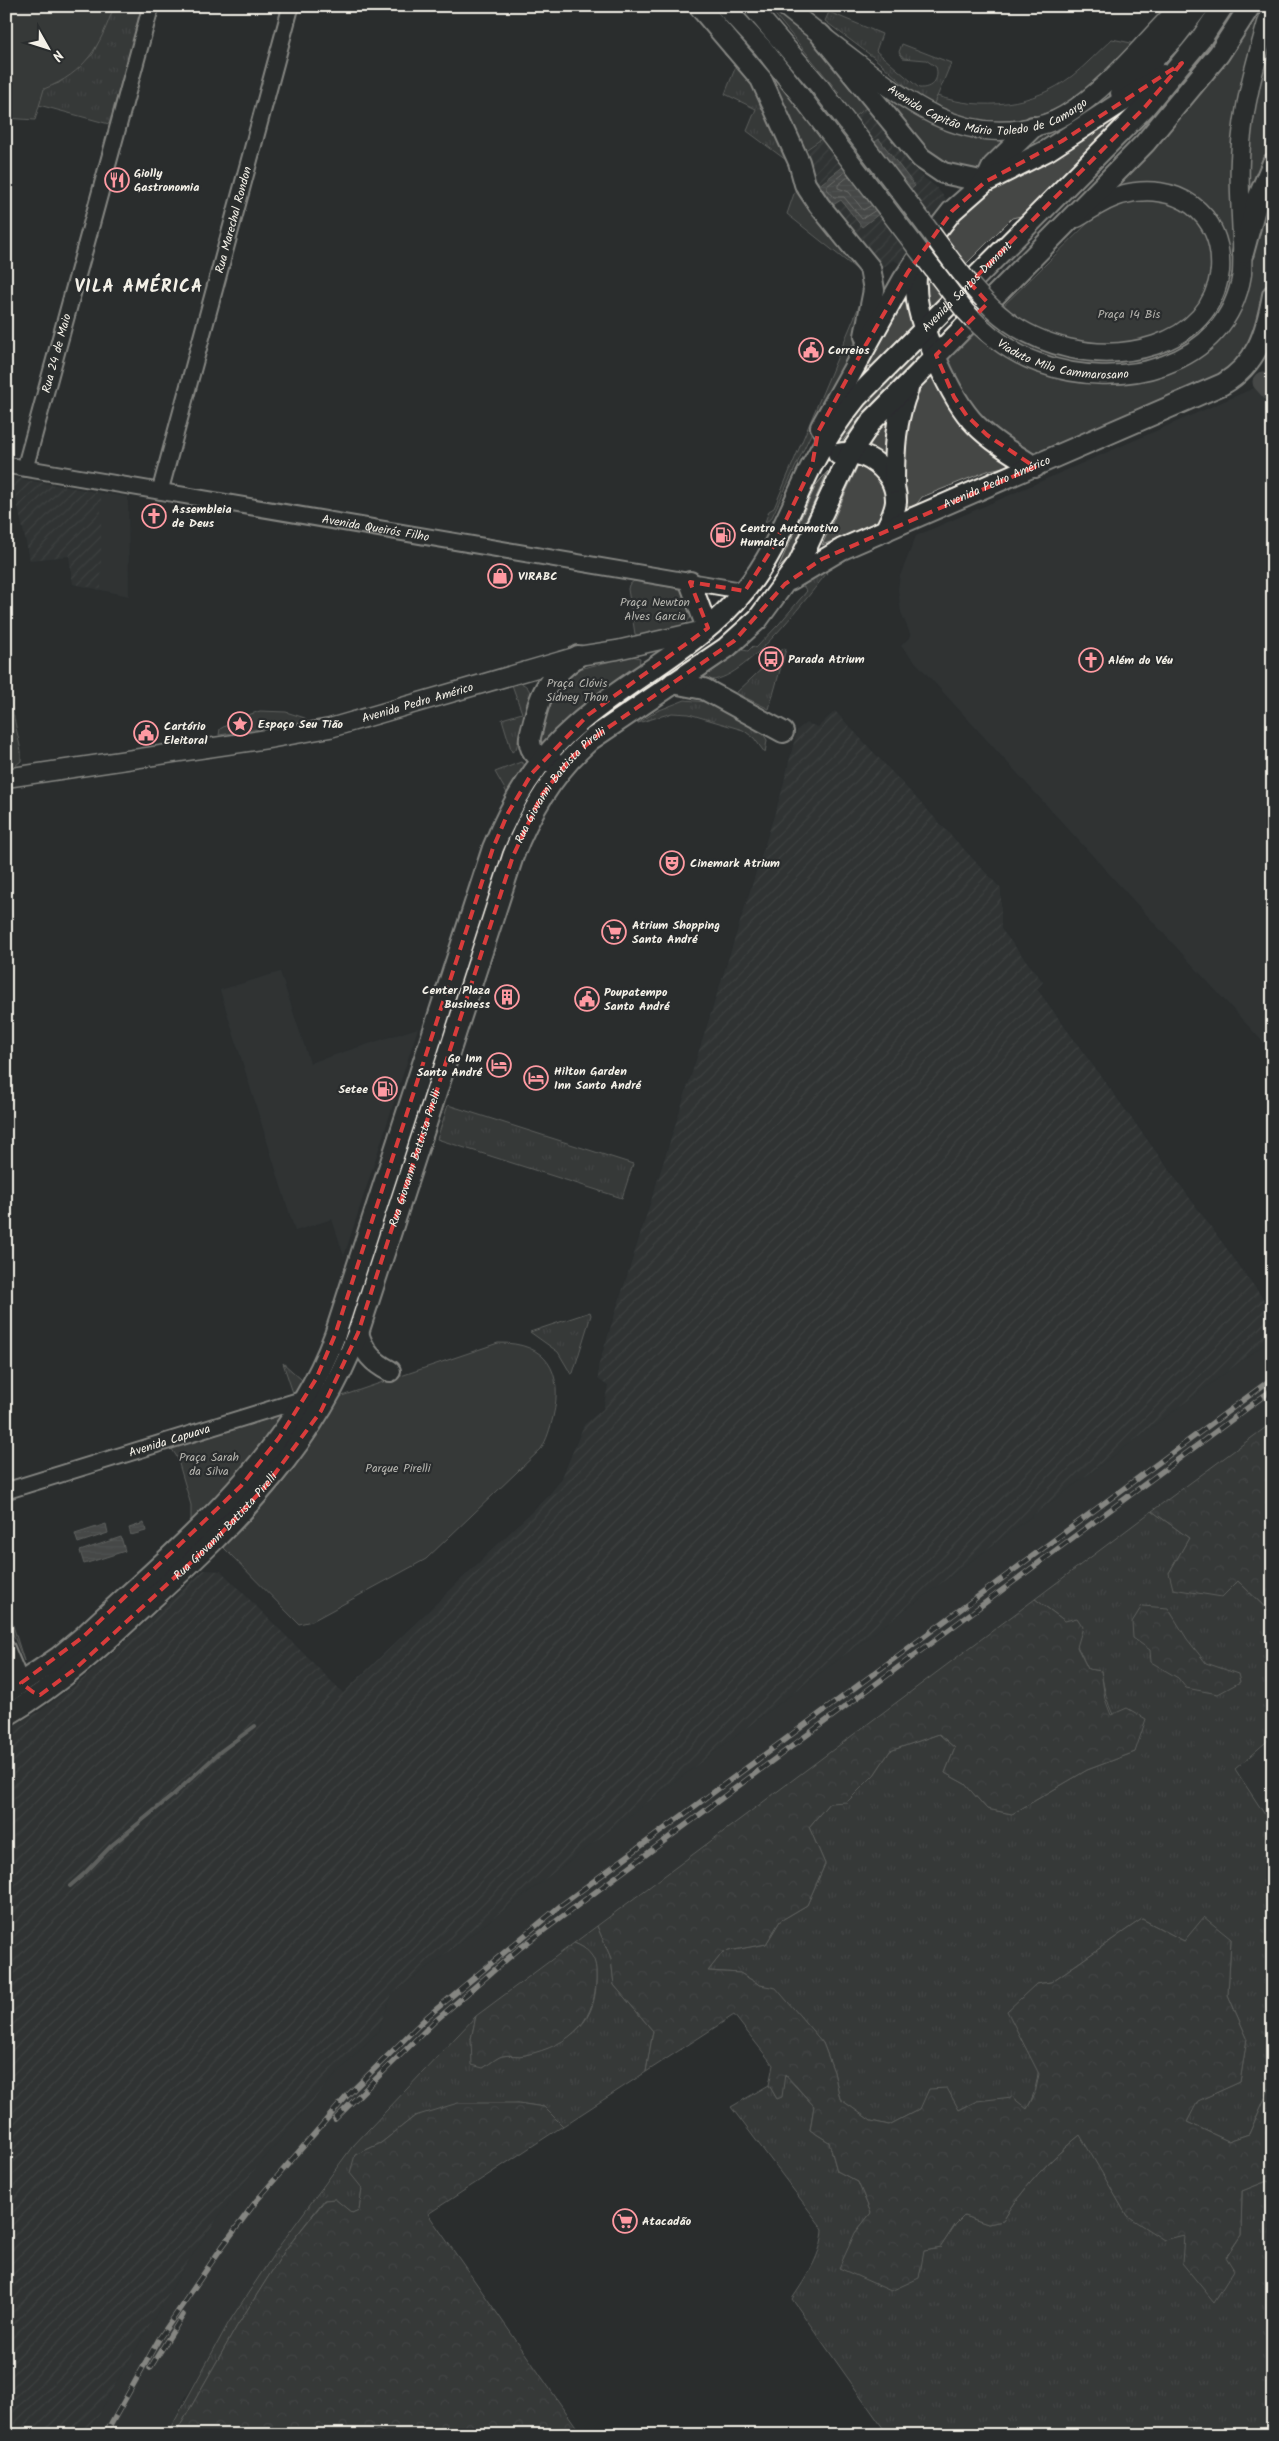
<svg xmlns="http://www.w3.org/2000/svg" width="1279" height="2441" viewBox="0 0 1279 2441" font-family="Kalam,sans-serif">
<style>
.built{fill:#373a3a}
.industrial{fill:url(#industrial-furrows)}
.grass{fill:url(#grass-tufts);stroke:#9c9c96}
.forest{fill:url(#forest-crowns);stroke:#9c9c96}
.green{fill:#444645;stroke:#9c9c96}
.water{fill:url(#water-rules);stroke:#9f9f9a}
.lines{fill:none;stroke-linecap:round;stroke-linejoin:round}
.shore{stroke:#bcbab4;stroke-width:1}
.stream{stroke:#9f9f9a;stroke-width:4}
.river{stroke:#676866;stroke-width:21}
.secondary-casing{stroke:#f4f1e8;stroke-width:19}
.primary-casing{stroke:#f4f1e8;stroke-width:21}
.highway-casing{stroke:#f4f1e8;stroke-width:24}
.secondary{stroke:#2a2d2e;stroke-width:15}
.primary{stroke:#2a2d2e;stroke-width:18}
.highway{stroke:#2a2d2e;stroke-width:20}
.rail-casing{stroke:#f4f1e8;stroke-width:5.5}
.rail{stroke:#2a2d2e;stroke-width:4;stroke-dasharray:11;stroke-linecap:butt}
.primary-bridge-casing{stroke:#f4f1e8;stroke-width:21;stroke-linecap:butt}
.primary-bridge{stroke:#2a2d2e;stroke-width:18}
.marked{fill:none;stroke:#d93c3b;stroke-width:4;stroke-dasharray:10 6;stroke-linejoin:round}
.labels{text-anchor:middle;stroke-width:4.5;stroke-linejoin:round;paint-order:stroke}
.street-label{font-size:12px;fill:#f4f1e8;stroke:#2a2d2e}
.poi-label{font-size:12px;font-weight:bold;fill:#f4f1e8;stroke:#2a2d2e;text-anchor:start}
.park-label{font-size:12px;fill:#b6b5af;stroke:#2a2d2e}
.district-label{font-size:18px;font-weight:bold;letter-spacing:1px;fill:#f4f1e8;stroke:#2a2d2e}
</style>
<defs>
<pattern id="industrial-furrows" width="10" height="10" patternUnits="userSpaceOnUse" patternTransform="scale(1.25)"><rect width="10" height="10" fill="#373a3a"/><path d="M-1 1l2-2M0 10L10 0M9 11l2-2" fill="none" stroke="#555756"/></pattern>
<pattern id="grass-tufts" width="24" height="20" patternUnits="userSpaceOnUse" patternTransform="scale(1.25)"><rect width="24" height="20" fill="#444645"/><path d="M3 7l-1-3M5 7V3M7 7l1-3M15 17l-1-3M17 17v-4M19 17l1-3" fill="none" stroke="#606160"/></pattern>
<pattern id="forest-crowns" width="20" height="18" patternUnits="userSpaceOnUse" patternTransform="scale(1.25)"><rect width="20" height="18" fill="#444645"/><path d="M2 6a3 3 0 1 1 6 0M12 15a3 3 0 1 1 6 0" fill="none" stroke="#606160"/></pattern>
<pattern id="water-rules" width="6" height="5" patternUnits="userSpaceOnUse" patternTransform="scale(1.25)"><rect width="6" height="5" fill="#676866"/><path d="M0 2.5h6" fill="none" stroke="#7d7e7c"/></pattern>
</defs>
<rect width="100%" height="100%" fill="#2a2d2e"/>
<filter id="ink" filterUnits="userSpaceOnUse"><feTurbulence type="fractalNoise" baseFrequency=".02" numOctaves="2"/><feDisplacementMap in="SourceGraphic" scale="10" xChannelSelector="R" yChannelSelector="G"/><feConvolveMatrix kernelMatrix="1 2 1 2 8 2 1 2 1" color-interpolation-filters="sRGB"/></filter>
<g filter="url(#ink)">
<g class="built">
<path d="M1254 388 1273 409V1053L901 646 911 636 901 612 898 589 900 576 916 536Z"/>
<path d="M101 493 128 497 129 596 101 590Z"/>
<path d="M280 972 310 1063 418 1028 344 1256 332 1219 295 1231 220 990Z"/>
<path d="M1271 1339 1273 1422 476 2016 352 2147 280 2245 185 2398 167 2435H88L113 2388 183 2269 219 2216 256 2168 326 2085 378 2031 392 1994 785 1699Z"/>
<path d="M1273 1736V1827L1235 1769Z"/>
</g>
<g class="industrial">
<path d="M869 106 919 174 935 186 946 199 918 233 901 264 893 260 881 270 819 195 804 151Z"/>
<path d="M11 477 101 493V590L73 584 69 556 30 560Z"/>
<path d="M835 711 1001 889V929L1043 982 1037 989 1273 1312V1341L1271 1339 785 1699 392 1994 378 2031 326 2085 256 2168 219 2216 183 2269 113 2388 88 2435H6V1730L40 1711 88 1675 204 1570 221 1571 343 1693 549 1495 561 1480 584 1425 603 1409 608 1386 598 1379V1367L781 794 797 730 806 723 818 727Z"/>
</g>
<g class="grass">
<path d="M114 6H143L109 124 39 105 44 88 59 83 93 54Z"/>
<path d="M829 12 882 34 876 51 919 88C932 89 940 79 936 67L926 60 903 58 899 52 902 44 951 63 934 104 915 94 873 57 825 21Z"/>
<path d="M727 46 747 72 789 152 786 160 747 131 756 109 725 94 736 66 724 54Z"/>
<path d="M825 570 827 573C807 597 738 691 704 679L705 676 743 650 748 651 753 646 756 648 779 624 807 591 803 586Z"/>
<path d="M784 648 786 649 769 709 736 693Z"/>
<path d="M511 682C522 682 529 685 531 696L516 749 512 752 502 719 522 713Z"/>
<path d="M685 700 706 702 762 732 767 740 765 753 754 738 743 730 689 714 672 713 638 723 657 711Z"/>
<path d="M521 762 525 765 507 793 495 772Z"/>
<path d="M448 1105 633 1164 622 1198 437 1139Z"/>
<path d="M590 1312 591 1315 573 1373 571 1374 558 1352 530 1332Z"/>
<path d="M283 1363 302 1380 297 1391 293 1393Z"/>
<path d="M1152 1511 1189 1538 1169 1573 1238 1581 1270 1612 1273 1609V1736L1235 1769 1273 1827V2073L1270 2087 1249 2134 1228 2141 1187 2122 1197 2101 1240 2082 1247 2038 1228 1995 1231 1939 1184 1941 1142 1919 1051 1982 1036 1984C1037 2025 1047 2073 1027 2109L977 2101 959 2110 920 2109 889 2125 871 2121 840 2099 834 2072 823 2043 776 1989 760 1985 740 1973 708 1971 723 1952 766 1944 780 1921 807 1905 825 1864 809 1827 829 1803 874 1775 890 1751 939 1734 955 1748 945 1773 965 1784 987 1809 1012 1814 1087 1770 1135 1752C1115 1720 1107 1710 1101 1671L1088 1669 1065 1621 1035 1599Z"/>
<path d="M6 1603 24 1661 6 1617Z"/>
<path d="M597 1926 611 1958 614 1985 653 2031 646 2072 563 2126 544 2107 518 2103 415 2116 381 2143 355 2155 362 2188 359 2210 352 2213 335 2199 324 2200 286 2249 237 2326 175 2435H167L229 2322 280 2245 352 2147 476 2016 471 2039 483 2068C488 2065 496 2058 502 2056 509 2054 518 2057 525 2055 572 2042 599 2023 596 1971 596 1958 586 1947 574 1943Z"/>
<path d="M784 2074 814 2106 810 2130 829 2142 837 2171 858 2182 871 2213 855 2233 924 2251 940 2248 955 2225 964 2216 988 2224 1003 2221C1024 2185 1049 2161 1081 2134L1127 2216 1184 2235 1226 2258 1241 2235 1242 2191 1267 2181 1273 2182V2422L1252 2435H888L792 2299C806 2278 822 2254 823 2229L731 2107 769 2085 777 2099Z"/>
</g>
<g class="forest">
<path d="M1273 1422V1609L1270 1612 1238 1581 1222 1597 1173 1589 1169 1573 1189 1538 1152 1511Z"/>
<path d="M1035 1599 1065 1621 1077 1618 1083 1627 1077 1647 1088 1669 1101 1671 1105 1699 1111 1715 1127 1708 1146 1719 1135 1752 1087 1770 1012 1814 987 1809 965 1784 945 1773 955 1748 939 1734 890 1751 874 1775 847 1802 829 1803 809 1827 825 1864 807 1905 780 1921 766 1944 723 1952 708 1971 740 1973 760 1985 776 1988 823 2043 834 2072 840 2099 871 2121 889 2125 920 2109 929 2089 947 2088 959 2110 977 2101 1012 2097 1027 2109 1035 2094 1039 2074 1007 2011 1036 1984 1051 1982 1142 1919 1184 1941 1204 1917 1231 1939 1228 1995 1247 2038 1240 2082 1198 2101 1187 2122 1228 2141 1249 2134 1270 2087 1273 2073V2182L1267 2181 1242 2191 1241 2235 1226 2257 1234 2270 1214 2302 1182 2263 1184 2235 1164 2240 1127 2216 1080 2135C1050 2159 1023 2187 1003 2221L988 2224 964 2216 955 2225 940 2248 924 2251 919 2278 891 2291 839 2268 855 2233 871 2213 858 2182 837 2171 829 2142 810 2130 814 2106 785 2074 782 2097 777 2099 769 2085 773 2065 734 2015 646 2072 653 2031 614 1985 611 1958 597 1926Z"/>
<path d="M1142 1606 1168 1608 1187 1639 1206 1663 1238 1674 1240 1682 1218 1694 1186 1688 1178 1678 1151 1662 1150 1650 1133 1638 1132 1622Z"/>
<path d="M574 1943C587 1948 596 1956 596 1971 598 2020 572 2045 525 2055 518 2057 510 2054 502 2056 496 2058 488 2065 483 2068L472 2065 471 2039 476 2016Z"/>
<path d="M458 2103H518L544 2107 563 2126 428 2214 582 2435H390L378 2430 366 2435H175L237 2326 286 2249 325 2200 335 2199 352 2213 359 2210 362 2188 350 2173 355 2155 381 2143 415 2116Z"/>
</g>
<g class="green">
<path d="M6 6H114C100 47 85 73 44 89L35 120 6 118Z"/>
<path d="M712 6 716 7 769 67 807 117 839 93 768 6H774L822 44 869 106 804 151Z"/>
<path d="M1263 6 1246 76 1249 249 1273 180C1273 228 1276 316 1244 355 1238 361 1230 367 1224 373L1038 456 1031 455 994 432 967 402 948 363 949 359 1093 218C1120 197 1149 194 1180 206 1194 211 1212 229 1224 238 1206 190 1164 181 1117 187 1170 130 1221 72 1263 6Z"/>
<path d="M1273 22V153L1251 190 1247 187 1244 138Z"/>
<path d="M1112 39 1136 44C1073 109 1024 144 933 106L937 96C983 111 1033 106 1072 76 1086 65 1099 51 1112 39Z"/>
<path d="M1142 58 1118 86 1056 135 998 167 978 171 952 167 931 155 876 88 915 113 1030 134Z"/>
<path d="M1118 112 1121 116 1025 215 1012 218 964 266 962 277 928 310 924 268 952 222 987 192Z"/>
<path d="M797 185 862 269 867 283 859 332 771 519 765 522 769 511 774 508 865 292 863 276 860 272 787 214Z"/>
<path d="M905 286 915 324 850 391Z"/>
<path d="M919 348 923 349 922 353 865 411 842 442H839C838 425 904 363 919 348Z"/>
<path d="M934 376 1013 462 1012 465 990 470 922 497 916 505 910 507 906 505 904 499C903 478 899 456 901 436 902 419 915 380 934 376Z"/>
<path d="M886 420 889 422 887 460 868 446Z"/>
<path d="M859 463 879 476 888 500 884 516 875 525 822 545Z"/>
<path d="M828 471 789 558 777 570 816 485Z"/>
<path d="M634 581 680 589 686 592 694 609C687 635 660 632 639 636L635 634 628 589 629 585Z"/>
<path d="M632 656 640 658 639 667 541 744 539 738 552 693 575 670Z"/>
<path d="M9 694 21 751V761L15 766 6 767V695Z"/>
<path d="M260 711 286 712 305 718 306 722 219 735 220 729 239 718Z"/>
<path d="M498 1343C547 1342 564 1372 553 1417 550 1429 547 1439 541 1449L426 1559 312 1621 299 1624 223 1547 245 1526 287 1477 339 1397Z"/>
<path d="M282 1413C282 1430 207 1506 191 1523V1505L177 1457 170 1446Z"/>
</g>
<g class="water">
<path d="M879 139 915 186 862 227 841 200 833 205 818 186Z"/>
<path d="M144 1523 146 1531 131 1535 129 1528Z"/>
<path d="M106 1524 108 1533 78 1543 75 1534Z"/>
<path d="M121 1537 125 1551 84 1564 80 1551Z"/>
</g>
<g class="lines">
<g class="shore">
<path d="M846 171 827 186V189L834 197H844L862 219 876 210"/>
<path d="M849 176 838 185V188L849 192 863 210 872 205"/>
</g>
<path class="stream" d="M70 1886 85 1873 112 1845 172 1796 221 1751 255 1726"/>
<path class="river" d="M1263 382 1273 393"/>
<g class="secondary-casing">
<g id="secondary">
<path id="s1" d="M6 465 745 591"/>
<path id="s2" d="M25 468 151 6"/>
<path id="s3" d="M160 491 291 6"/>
<path id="s4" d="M6 1491 310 1397"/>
<path d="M6 1647 21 1683"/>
</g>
</g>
<g class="primary-casing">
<g id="primary">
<path d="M724 6 763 48 803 99"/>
<path d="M751 6 820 87"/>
<path id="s5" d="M784 6C809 26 834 45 859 64 907 102 957 140 1022 129 1036 127 1052 123 1065 115 1109 88 1144 43 1180 6"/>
<path d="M1077 218C1091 210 1105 199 1121 195 1175 180 1224 212 1220 271"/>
<path d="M1242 274C1244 236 1238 198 1240 159 1242 106 1257 57 1272 6"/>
<path id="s6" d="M6 778 274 738 330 728 578 656 617 650 704 630"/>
</g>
</g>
<g class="highway-casing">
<g id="highway">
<path d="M699 6 761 79 799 162 805 184 819 205 870 268 874 290 865 336"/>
<path d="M821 35 921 158 943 173 985 182"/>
<path d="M1121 93 1175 37 1199 6"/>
<path d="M986 181 993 166 1033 127"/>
<path d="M1243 253 1257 201 1273 163"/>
<path d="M919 261C917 269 915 279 916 287 916 323 951 400 976 425 993 442 1014 454 1035 467"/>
<path d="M821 427 903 280 934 234 952 211 985 182 1048 150 1163 75"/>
<path d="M838 454C866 448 897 472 896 502 895 512 890 521 885 531"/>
<path d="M894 483C894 449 895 421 908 389"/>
<path id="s7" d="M790 580 842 549 1223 384C1257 364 1266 333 1273 295"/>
<path d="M690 582 707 628"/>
<path d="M673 683 704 689 783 732"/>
<path d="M554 763C540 758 528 754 530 737 540 696 542 682 578 656"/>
<path d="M358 1333C364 1352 372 1362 390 1371"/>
<path id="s8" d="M6 1693 59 1657 83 1637C178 1547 288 1462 335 1335L493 848C512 802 536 760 574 727 628 678 699 648 745 590 775 554 790 508 811 467 824 442 839 419 857 397L1145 107 1201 39 1223 6"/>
<path id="s9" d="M6 1716C62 1683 107 1641 154 1597 239 1519 316 1443 358 1333L513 856C530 811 554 772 590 740L726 648 758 619 799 563 851 452 872 421 1145 143 1219 54 1250 6"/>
</g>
</g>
<use href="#secondary" class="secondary"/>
<use href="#primary" class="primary"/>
<use href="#highway" class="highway"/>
<g class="rail-casing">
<g id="rail">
<path d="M335 2119 434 2022 520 1948 1273 1389"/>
<path d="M150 2368 183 2315"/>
<path d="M105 2435 159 2339 222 2247 257 2200 346 2097 428 2016 560 1906 1273 1378"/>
</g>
</g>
<use href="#rail" class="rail"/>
<g class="primary-bridge-casing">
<g id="primary-bridge">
<path d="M820 87C852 129 885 171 917 214 941 245 963 280 992 308 1034 348 1100 363 1155 345 1191 333 1215 309 1220 271"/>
<path id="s10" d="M803 99 965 311C986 334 1010 353 1039 363 1118 392 1227 369 1242 274"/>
</g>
</g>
<use href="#primary-bridge" class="primary-bridge"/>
</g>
</g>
<path d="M0 0H1279V2441H0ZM1182 63 1145 107 970 283 988 303 936 355 954 397 967 416 987 435 1035 467 822 559 785 584 734 641 603 731 572 757 541 796 513 856 358 1333 321 1411 265 1487 211 1544 75 1669 40 1695 33 1692 21 1683 83 1637 241 1486 279 1438 316 1379 335 1335 493 848 508 813 532 773 588 715 708 628 690 582 745 591 773 547 812 466 818 432 860 355 908 272 952 211 985 182 1062 141Z" fill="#2a2d2e" fill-opacity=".55" fill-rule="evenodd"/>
<path class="marked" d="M1182 63 1145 107 970 283 988 303 936 355 954 397 967 416 987 435 1035 467 822 559 785 584 734 641 603 731 572 757 541 796 513 856 358 1333 321 1411 265 1487 211 1544 75 1669 40 1695 33 1692 21 1683 83 1637 241 1486 279 1438 316 1379 335 1335 493 848 508 813 532 773 588 715 708 628 690 582 745 591 773 547 812 466 818 432 860 355 908 272 952 211 985 182 1062 141Z"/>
<defs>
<g id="restaurant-ring" transform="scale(1.25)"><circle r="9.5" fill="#2a2d2e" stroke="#ff9aa2" stroke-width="1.5"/><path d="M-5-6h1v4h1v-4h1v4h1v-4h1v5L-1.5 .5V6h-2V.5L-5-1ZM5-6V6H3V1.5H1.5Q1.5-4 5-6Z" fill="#ff9aa2"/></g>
<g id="civic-ring" transform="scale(1.25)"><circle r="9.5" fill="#2a2d2e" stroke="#ff9aa2" stroke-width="1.5"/><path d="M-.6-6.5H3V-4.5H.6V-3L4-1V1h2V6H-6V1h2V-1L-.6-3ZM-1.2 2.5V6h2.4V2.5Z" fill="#ff9aa2"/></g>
<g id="church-ring" transform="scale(1.25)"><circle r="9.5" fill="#2a2d2e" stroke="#ff9aa2" stroke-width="1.5"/><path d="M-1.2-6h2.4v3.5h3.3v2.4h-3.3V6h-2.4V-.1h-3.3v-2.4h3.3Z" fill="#ff9aa2"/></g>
<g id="fuel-ring" transform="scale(1.25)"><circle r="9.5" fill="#2a2d2e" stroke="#ff9aa2" stroke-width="1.5"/><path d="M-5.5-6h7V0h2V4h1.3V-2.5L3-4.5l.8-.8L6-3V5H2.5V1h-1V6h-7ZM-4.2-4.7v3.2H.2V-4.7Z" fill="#ff9aa2"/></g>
<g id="shop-ring" transform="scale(1.25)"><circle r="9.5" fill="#2a2d2e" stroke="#ff9aa2" stroke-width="1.5"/><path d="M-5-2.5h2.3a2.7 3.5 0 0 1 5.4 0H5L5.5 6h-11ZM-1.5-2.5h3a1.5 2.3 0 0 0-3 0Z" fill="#ff9aa2"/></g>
<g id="bus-ring" transform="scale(1.25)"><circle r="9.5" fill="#2a2d2e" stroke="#ff9aa2" stroke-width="1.5"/><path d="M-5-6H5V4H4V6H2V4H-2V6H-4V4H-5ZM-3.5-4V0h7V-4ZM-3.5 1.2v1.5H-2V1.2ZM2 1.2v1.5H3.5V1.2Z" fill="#ff9aa2"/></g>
<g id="sight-ring" transform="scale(1.25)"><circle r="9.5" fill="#2a2d2e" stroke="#ff9aa2" stroke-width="1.5"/><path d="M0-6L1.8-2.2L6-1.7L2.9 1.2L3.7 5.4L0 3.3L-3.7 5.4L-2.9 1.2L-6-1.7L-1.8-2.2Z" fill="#ff9aa2"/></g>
<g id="theatre-ring" transform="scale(1.25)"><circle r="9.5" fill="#2a2d2e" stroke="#ff9aa2" stroke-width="1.5"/><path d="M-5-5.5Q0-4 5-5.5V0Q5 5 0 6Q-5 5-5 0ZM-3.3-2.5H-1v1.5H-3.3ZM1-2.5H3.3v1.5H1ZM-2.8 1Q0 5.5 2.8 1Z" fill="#ff9aa2"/></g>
<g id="supermarket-ring" transform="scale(1.25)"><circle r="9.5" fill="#2a2d2e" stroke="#ff9aa2" stroke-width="1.5"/><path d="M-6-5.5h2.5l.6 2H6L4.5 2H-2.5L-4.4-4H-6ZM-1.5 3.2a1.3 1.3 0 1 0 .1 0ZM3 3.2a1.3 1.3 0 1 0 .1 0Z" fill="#ff9aa2"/></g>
<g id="building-ring" transform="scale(1.25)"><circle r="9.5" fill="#2a2d2e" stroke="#ff9aa2" stroke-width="1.5"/><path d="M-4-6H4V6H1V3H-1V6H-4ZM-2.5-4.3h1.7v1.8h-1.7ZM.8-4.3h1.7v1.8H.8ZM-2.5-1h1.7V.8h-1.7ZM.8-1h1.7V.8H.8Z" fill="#ff9aa2"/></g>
<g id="hotel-ring" transform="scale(1.25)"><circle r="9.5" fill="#2a2d2e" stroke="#ff9aa2" stroke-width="1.5"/><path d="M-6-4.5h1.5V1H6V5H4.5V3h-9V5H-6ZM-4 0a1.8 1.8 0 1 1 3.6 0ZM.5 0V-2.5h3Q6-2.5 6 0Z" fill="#ff9aa2"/></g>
</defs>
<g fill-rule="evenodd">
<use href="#restaurant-ring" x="117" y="180"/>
<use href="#civic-ring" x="811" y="350"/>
<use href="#church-ring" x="154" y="516"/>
<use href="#fuel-ring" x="723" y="535"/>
<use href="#shop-ring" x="500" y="576"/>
<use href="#bus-ring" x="771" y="659"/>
<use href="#church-ring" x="1091" y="660"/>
<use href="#sight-ring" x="240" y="724"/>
<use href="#civic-ring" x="146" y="733"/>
<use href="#theatre-ring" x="672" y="863"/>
<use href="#supermarket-ring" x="614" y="932"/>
<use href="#building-ring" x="507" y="997"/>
<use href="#civic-ring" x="587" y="999"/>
<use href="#hotel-ring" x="499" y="1065"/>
<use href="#hotel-ring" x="536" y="1078"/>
<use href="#fuel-ring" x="385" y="1089"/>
<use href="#supermarket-ring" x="625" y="2221"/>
</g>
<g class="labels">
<g class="street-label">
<text dy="4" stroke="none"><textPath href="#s5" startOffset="240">Avenida Capitão Mário Toledo de Camargo</textPath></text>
<text dy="4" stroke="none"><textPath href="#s3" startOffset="281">Rua Marechal Rondon</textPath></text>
<text dy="4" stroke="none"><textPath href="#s8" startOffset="1751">Avenida Santos Dumont</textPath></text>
<text dy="4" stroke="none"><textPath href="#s2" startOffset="119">Rua 24 de Maio</textPath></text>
<text dy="4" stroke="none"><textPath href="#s10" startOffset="381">Viaduto Milo Cammarosano</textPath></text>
<text dy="4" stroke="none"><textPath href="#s7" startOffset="229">Avenida Pedro Américo</textPath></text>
<text dy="4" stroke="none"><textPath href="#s1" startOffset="375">Avenida Queirós Filho</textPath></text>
<text dy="4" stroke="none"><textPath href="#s6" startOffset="419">Avenida Pedro Américo</textPath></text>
<text dy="4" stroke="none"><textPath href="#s9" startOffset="1115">Rua Giovanni Battista Pirelli</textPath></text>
<text dy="4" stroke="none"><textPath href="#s9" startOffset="711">Rua Giovanni Battista Pirelli</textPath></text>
<text dy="4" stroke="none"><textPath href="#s4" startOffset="171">Avenida Capuava</textPath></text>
<text dy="4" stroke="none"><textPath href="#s9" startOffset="291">Rua Giovanni Battista Pirelli</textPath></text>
</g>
<g class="poi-label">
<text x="134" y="177">Giolly<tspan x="134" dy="14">Gastronomia</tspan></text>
<text x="828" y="354">Correios</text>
<text x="172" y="513">Assembleia<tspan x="172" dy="14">de Deus</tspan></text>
<text x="740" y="532">Centro Automotivo<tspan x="740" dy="14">Humaitá</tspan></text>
<text x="518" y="580">VIRABC</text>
<text x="788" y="663">Parada Atrium</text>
<text x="1108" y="664">Além do Véu</text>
<text x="258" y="728">Espaço Seu Tião</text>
<text x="164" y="730">Cartório<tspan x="164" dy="14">Eleitoral</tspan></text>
<text x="690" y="867">Cinemark Atrium</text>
<text x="632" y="929">Atrium Shopping<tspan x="632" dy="14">Santo André</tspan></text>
<text x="490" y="994" text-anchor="end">Center Plaza<tspan x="490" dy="14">Business</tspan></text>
<text x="604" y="996">Poupatempo<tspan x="604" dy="14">Santo André</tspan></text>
<text x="482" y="1062" text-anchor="end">Go Inn<tspan x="482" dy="14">Santo André</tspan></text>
<text x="554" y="1075">Hilton Garden<tspan x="554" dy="14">Inn Santo André</tspan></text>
<text x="368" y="1093" text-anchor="end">Setee</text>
<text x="642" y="2225">Atacadão</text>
</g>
<g class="park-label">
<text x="1129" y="318">Praça 14 Bis</text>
<text x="655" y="606">Praça Newton<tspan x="655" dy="14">Alves Garcia</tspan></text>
<text x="577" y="687">Praça Clóvis<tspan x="577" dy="14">Sidney Thon</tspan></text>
<text x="209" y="1461">Praça Sarah<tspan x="209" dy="14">da Silva</tspan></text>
<text x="398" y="1472">Parque Pirelli</text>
</g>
<g class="district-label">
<text x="139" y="292">VILA AMÉRICA</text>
</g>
</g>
<rect width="1279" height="2441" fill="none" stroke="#2a2d2e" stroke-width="25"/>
<rect x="12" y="12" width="1254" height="2416" fill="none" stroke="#f4f1e8" stroke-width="2" filter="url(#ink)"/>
<g transform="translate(48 48) rotate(129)" stroke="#2a2d2e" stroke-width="4" paint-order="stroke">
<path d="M0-4L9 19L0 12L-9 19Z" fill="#f4f1e8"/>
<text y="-8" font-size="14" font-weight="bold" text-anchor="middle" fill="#f4f1e8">N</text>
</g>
</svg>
